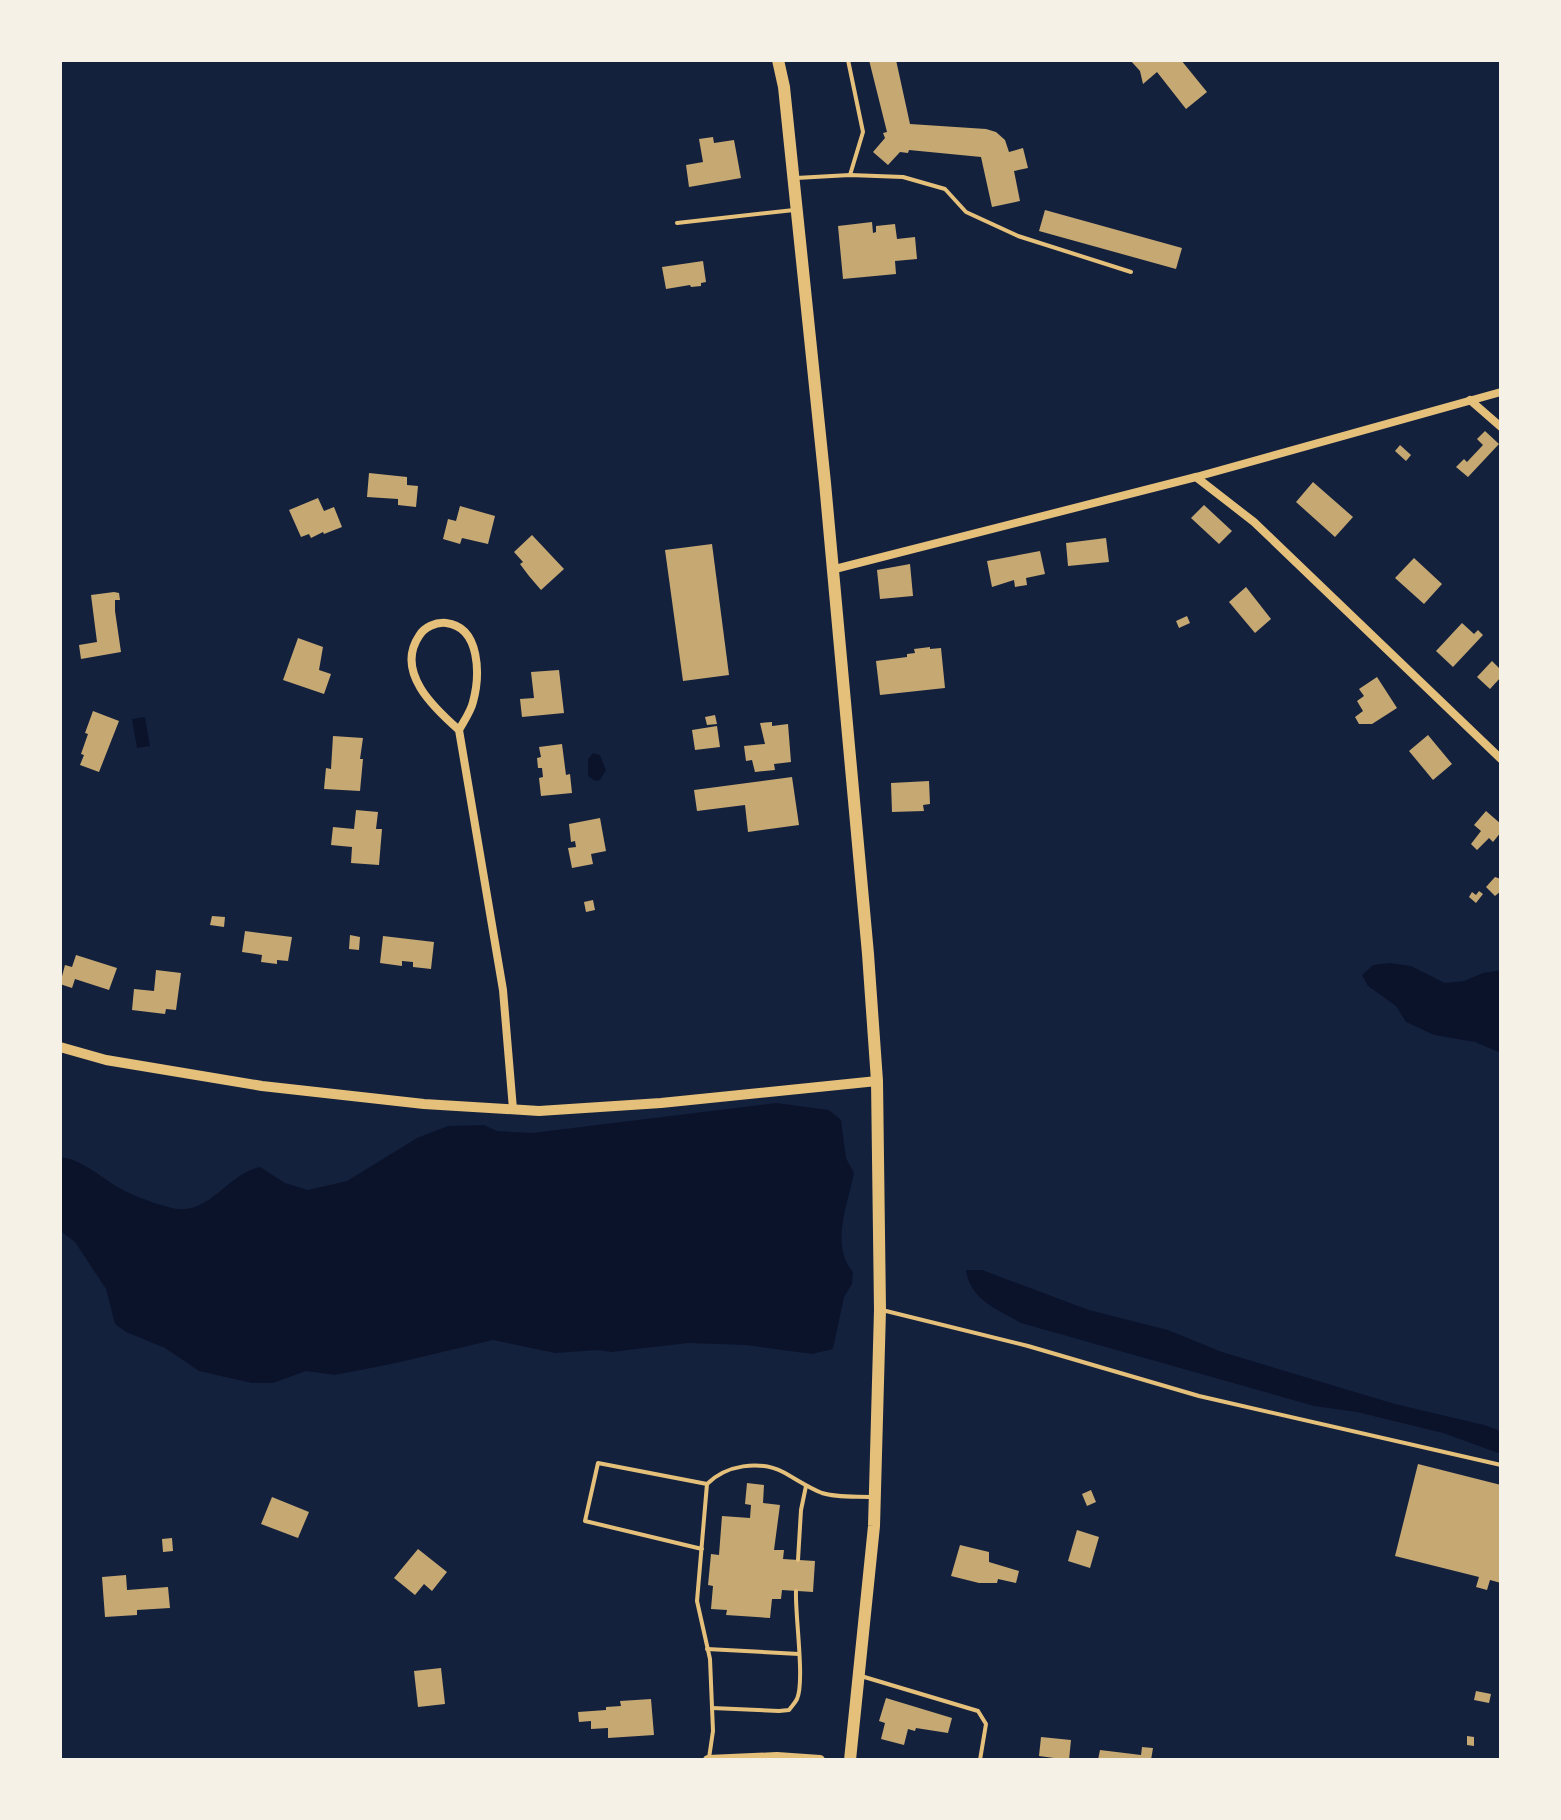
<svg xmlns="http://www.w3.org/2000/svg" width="1561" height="1820" viewBox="0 0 1561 1820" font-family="'Open Sans',sans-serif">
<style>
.water{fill:#0b132b}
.building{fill:#c6a872}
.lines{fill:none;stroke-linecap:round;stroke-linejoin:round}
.service{stroke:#e5c07b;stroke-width:4}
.minor{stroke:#e5c07b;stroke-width:8}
.tertiary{stroke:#e5c07b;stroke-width:10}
.primary{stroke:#e5c07b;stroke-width:12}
</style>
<rect width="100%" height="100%" fill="#14213d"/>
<g class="water">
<path d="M145 717 150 746 137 748 132 719Z"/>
<path d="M593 753 600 755 606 770 600 780 595 781 588 776V759Z"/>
<path d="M1390 963 1411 966 1445 983 1464 981 1483 973 1501 970V1053L1475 1042 1434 1035 1406 1022 1396 1006 1368 986 1362 975 1373 965Z"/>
<path d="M776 1103 829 1110 841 1120 846 1158 854 1173C848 1204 830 1245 853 1272L852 1284 844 1297 833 1349 812 1354 746 1345 688 1343 611 1352 598 1350 555 1353 493 1340 396 1363 335 1375 306 1371 273 1383H252L199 1371 165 1348 126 1332 115 1324 106 1289 75 1242 60 1231V1157C85 1160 103 1180 125 1191 137 1197 166 1208 179 1209 210 1212 231 1172 260 1167L285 1183 308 1190 347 1181 417 1138 448 1126 484 1125 497 1131 532 1133Z"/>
<path d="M966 1270H982L1089 1310 1168 1330 1222 1352 1395 1404 1484 1425 1501 1431V1454L1443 1433 1357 1412 1314 1406 1021 1323C997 1309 970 1300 966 1270Z"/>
</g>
<g class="building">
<path d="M869 60H896L910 124 986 129 996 132 1005 140 1009 152 1023 148 1028 168 1014 171 1020 201 992 207 981 157 909 150 908 153 900 152 888 165 873 152 885 138 883 133 887 132Z"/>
<path d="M1130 60H1181L1207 92 1186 109 1157 72 1143 84 1140 71Z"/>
<path d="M713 137 714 143 734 140 741 178 689 187 686 165 703 162 699 139Z"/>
<path d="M1045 210 1182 248 1176 269 1039 231Z"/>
<path d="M872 222 873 233 876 232V226L895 224 897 239 915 237 917 259 895 261 896 274 843 279 838 226Z"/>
<path d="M703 261 706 282 701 283V286L691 287 690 285 666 289 662 267Z"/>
<path d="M1485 431 1499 444 1468 477 1456 467 1464 459 1467 462 1483 445 1477 439Z"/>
<path d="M1400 445 1411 455 1406 461 1395 451Z"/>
<path d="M369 473 407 477V485L418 486 416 507 398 505V499L367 497Z"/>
<path d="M1313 482 1353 517 1335 537 1296 502Z"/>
<path d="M318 498 324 511 334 507 342 527 324 534 323 532 311 538 309 534 301 537 289 510Z"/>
<path d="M1204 505 1232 531 1219 544 1191 518Z"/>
<path d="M460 506 495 516 488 544 462 538 460 544 443 539 448 519 456 521Z"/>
<path d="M532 535 564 569 541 590 529 576 520 564 523 562 514 552Z"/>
<path d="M1106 538 1109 562 1068 566 1066 543Z"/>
<path d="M712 544 729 675 683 681 665 550Z"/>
<path d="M1040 551 1045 574 1026 578 1027 585 1015 587 1014 580 992 587 987 561Z"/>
<path d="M1414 558 1442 584 1424 604 1395 578Z"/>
<path d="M910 564 913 596 880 599 877 570Z"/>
<path d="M1246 587 1271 619 1255 633 1229 602Z"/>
<path d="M114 592 119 593 120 600H115V611L121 652 81 659 79 645 97 642 91 595Z"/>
<path d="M1187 616 1190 623 1179 628 1176 621Z"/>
<path d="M1462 623 1474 634 1478 630 1483 635 1453 667 1436 651Z"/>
<path d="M298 638 323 647 319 670 331 674 324 694 283 680Z"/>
<path d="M930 647V649L941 648 945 688 880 695 876 661 907 657V654L915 653 914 649Z"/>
<path d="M1492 661 1501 670V677L1490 689 1477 677Z"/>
<path d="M559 670 564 713 522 717 520 699 534 698 531 672Z"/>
<path d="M1377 677 1397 708 1372 724H1359L1355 717 1363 711 1357 701 1364 696 1359 689Z"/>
<path d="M93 711 119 721 99 772 80 765 84 755 81 754 88 734 85 733Z"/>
<path d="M715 715 717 724 707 725 705 717Z"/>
<path d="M772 722V726L788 724 791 762 774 764 775 770 755 772 752 760 746 761 744 746 765 744 760 723Z"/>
<path d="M717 726 720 747 695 750 692 730Z"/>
<path d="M1428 735 1452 764 1433 780 1409 751Z"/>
<path d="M333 736 363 738 360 759H363L360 791 324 789 326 768 331 769Z"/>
<path d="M562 744 566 775 570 774 572 793 541 796 539 778 543 777 542 768H538L537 758 541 757 539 747Z"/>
<path d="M792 777 799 825 748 832 745 805 697 811 694 790Z"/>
<path d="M929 781 930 804 923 805 924 811 892 812 891 783Z"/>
<path d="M356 810 378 812 376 829H382L379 865 351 863 352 847 331 845 333 827 354 829Z"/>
<path d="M1486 811 1501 824V832L1493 842 1489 838 1477 850 1471 844 1481 831 1474 825Z"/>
<path d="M600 818 606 851 591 854 593 864 572 868 568 848 576 847 575 841 571 842 569 824Z"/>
<path d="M1495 877 1501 879V891L1495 896 1486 887Z"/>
<path d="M1479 891 1483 894 1476 903 1469 897 1472 892 1476 895Z"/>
<path d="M593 900 595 910 586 912 584 902Z"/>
<path d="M212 916 225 917 224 927 210 925Z"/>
<path d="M245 931 292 937 288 961 277 960V964L261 962 262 955 242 952Z"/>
<path d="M350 935 360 937 359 950 349 949Z"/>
<path d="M383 936 434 942 431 969 413 967V962L402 961V966L380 963Z"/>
<path d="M76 955 117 968 109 990 75 979 72 988 60 984 65 965 72 967Z"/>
<path d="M156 970 181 973 176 1010 166 1009 165 1014 132 1010 134 989 154 991Z"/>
<path d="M1418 1464 1501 1485V1583L1490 1580 1487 1590 1476 1587 1479 1577 1395 1556Z"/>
<path d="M747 1483 764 1485 763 1503 780 1505 774 1550H784L783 1559 815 1561 813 1592 782 1590 781 1599H772L770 1618 726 1615 727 1610 711 1609 713 1586 708 1585 711 1554 719 1555 722 1516 750 1518 751 1505 745 1504Z"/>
<path d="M1091 1490 1096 1502 1087 1506 1082 1494Z"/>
<path d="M272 1497 309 1512 298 1538 261 1524Z"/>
<path d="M1077 1530 1099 1537 1090 1568 1068 1561Z"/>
<path d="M172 1538 173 1551 163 1552 162 1539Z"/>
<path d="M960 1545 989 1552V1562L1019 1571 1016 1583 998 1579 997 1583H979L951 1576Z"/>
<path d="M418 1549 447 1572 432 1591 424 1584 415 1595 394 1578Z"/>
<path d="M126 1575 127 1590 168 1587 170 1608 137 1610V1615L105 1617 102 1577Z"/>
<path d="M441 1668 445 1704 418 1707 414 1671Z"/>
<path d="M1476 1691 1491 1694 1489 1703 1474 1700Z"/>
<path d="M886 1698 952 1718 948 1733 916 1728 915 1731 908 1729 904 1745 881 1739 885 1723 879 1721Z"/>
<path d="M651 1699 654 1735 608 1738V1728L591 1729V1721L579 1722 578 1712 606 1710V1707L621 1706 620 1701Z"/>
<path d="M1467 1736 1474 1737V1746L1467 1745Z"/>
<path d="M1041 1737 1071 1740 1069 1760 1039 1756Z"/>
<path d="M1142 1747 1153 1748 1151 1760H1098L1100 1750 1141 1755Z"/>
</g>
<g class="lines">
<g class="service">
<path d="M848 60 863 132 850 175"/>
<path d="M796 178 850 175 903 177 945 189 966 212 1018 236 1131 272"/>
<path d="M677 223 794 210"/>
<path d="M882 1310 1028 1346 1199 1396 1501 1465"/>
<path d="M707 1484C726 1465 759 1460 783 1472 796 1479 809 1488 822 1493 837 1498 857 1496 873 1497"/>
<path d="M702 1549 585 1521 598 1463 707 1484 697 1601 710 1659 713 1731 709 1758"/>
<path d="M798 1560 801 1510 806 1486"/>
<path d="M707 1649 799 1654"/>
<path d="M861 1676 978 1711 986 1724 980 1760"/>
<path d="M712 1708 779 1711 789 1710C792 1706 795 1703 797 1699 805 1681 795 1616 796 1591"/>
</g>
<g class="minor">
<path d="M1470 400 1501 427"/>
<path d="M1196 477 1254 522 1501 759"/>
<path d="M831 570 1196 477 1501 392"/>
<path d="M459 730C464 721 471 711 473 702 480 676 481 627 446 623 436 622 424 627 419 636 395 672 434 708 459 730L503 990 513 1109"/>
</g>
<g class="tertiary">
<path d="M60 1047 106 1060 262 1086 424 1104 539 1111 661 1103 877 1081"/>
<path d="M708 1760 777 1757 820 1760"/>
</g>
<path class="primary" d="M778 60 784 87 825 483 868 954 877 1081 880 1310 874 1526 850 1760"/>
</g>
<rect width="1561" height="1820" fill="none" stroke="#f6f1e7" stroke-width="124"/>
</svg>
